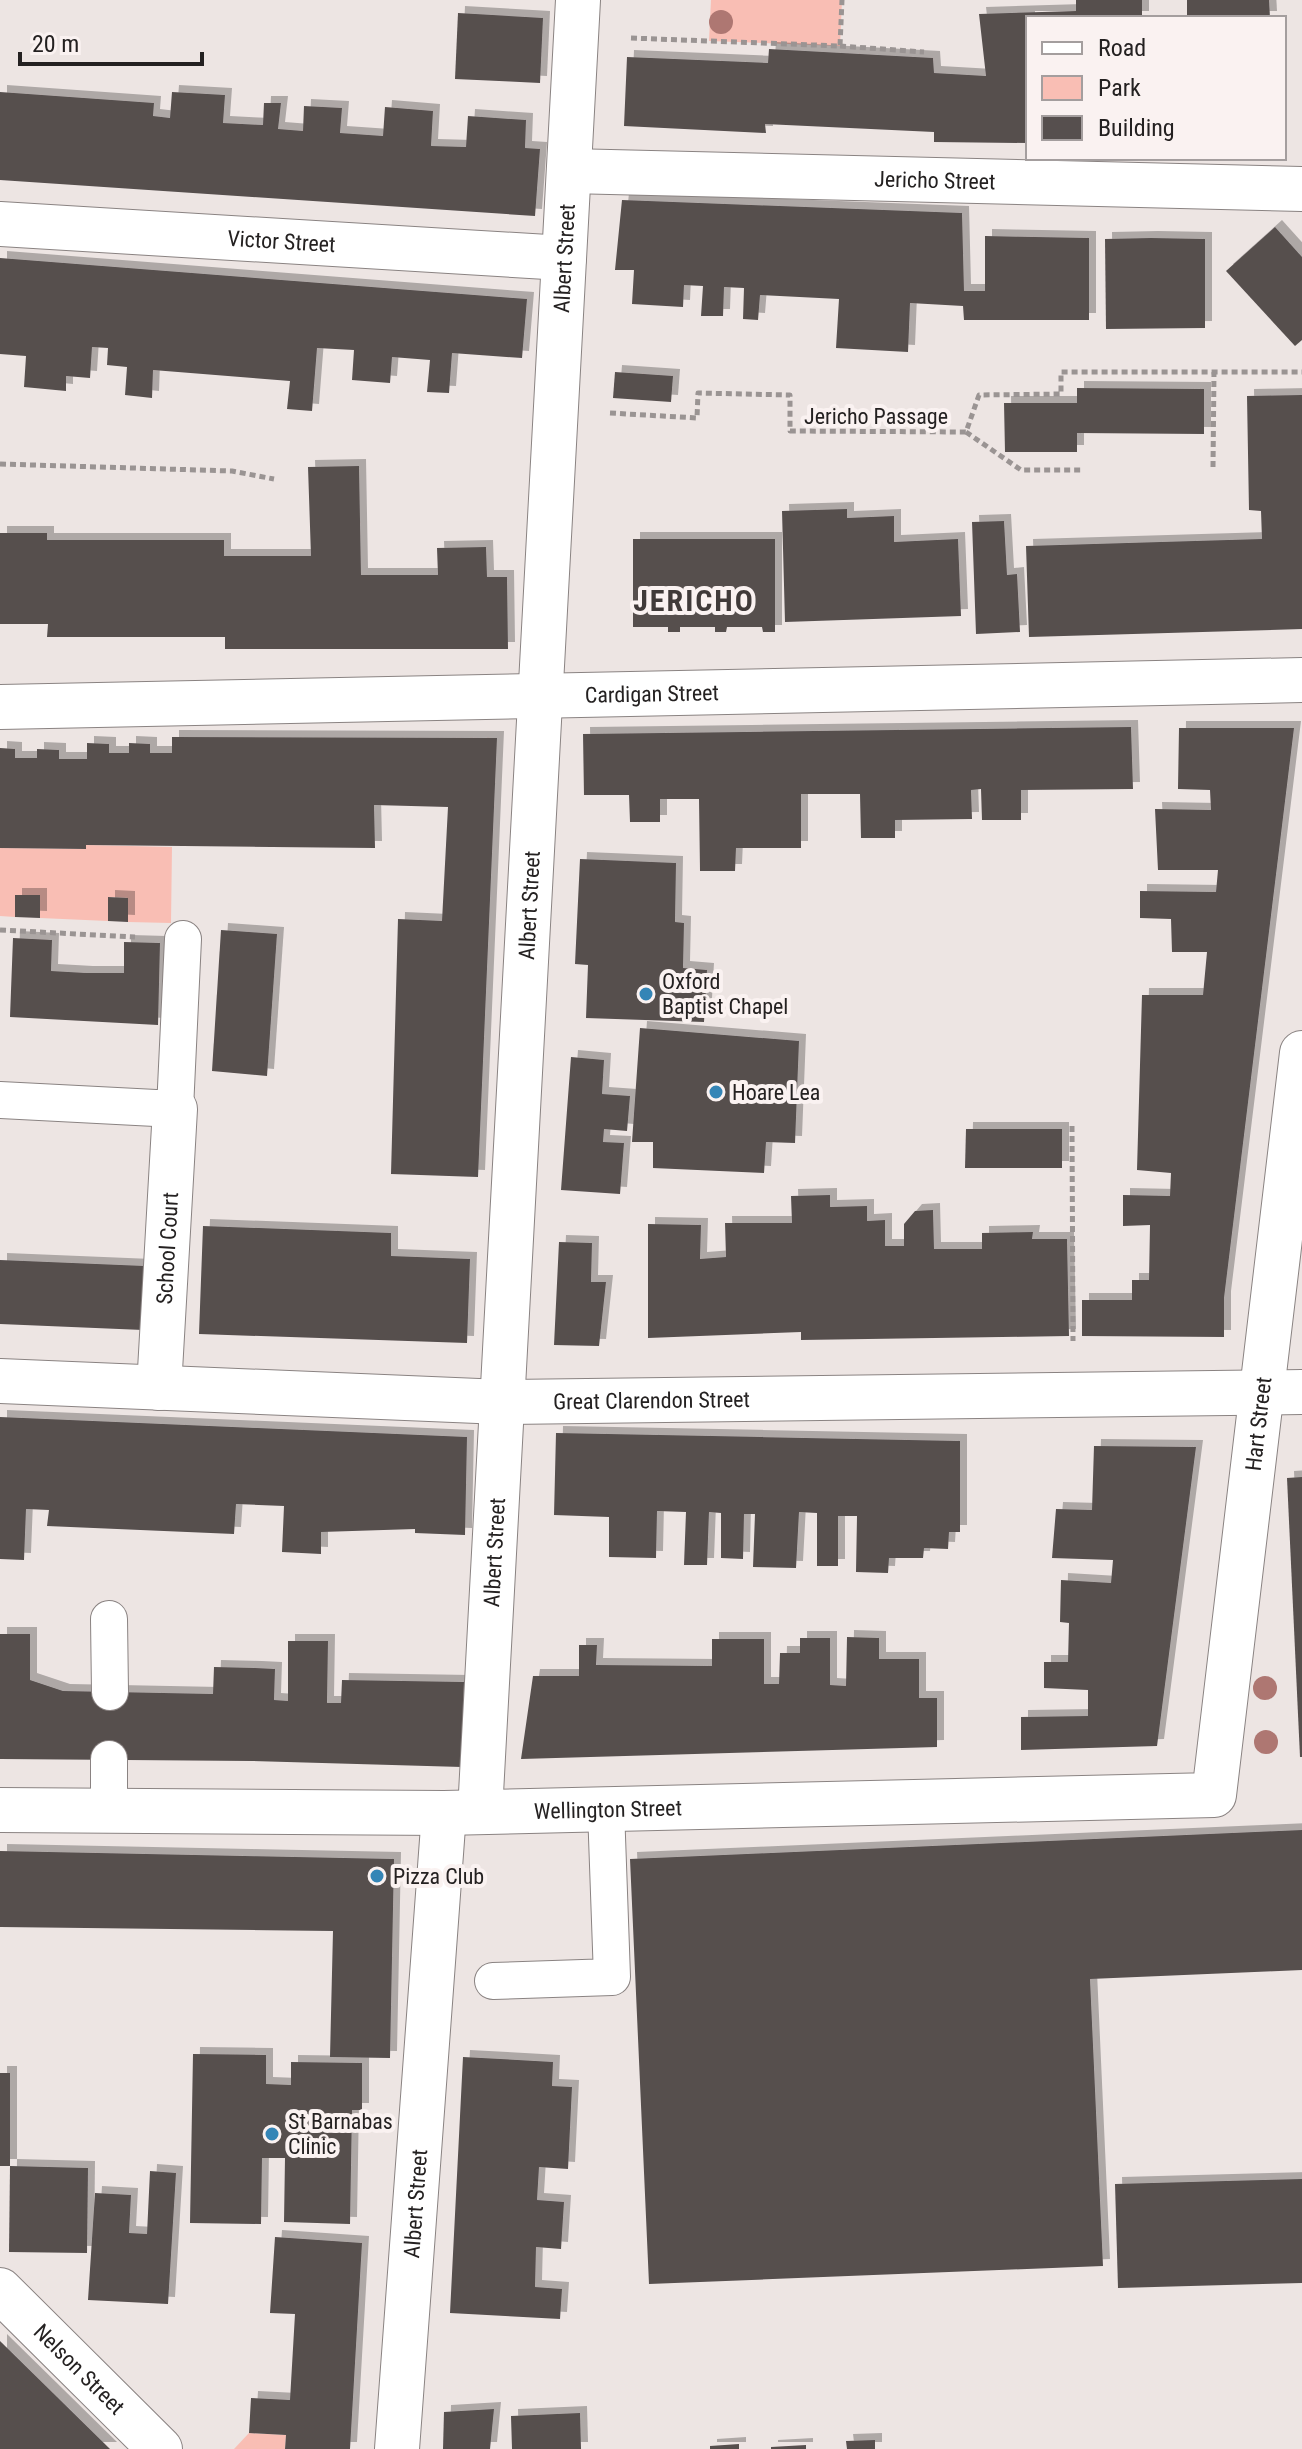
<svg xmlns="http://www.w3.org/2000/svg" width="1302" height="2449" viewBox="0 0 1302 2449" font-family="'Roboto Condensed',sans-serif">
<style>
.green{fill:#f9beb4}
.building{fill:#564f4e;filter:url(#shadow)}
.lines{fill:none;stroke-linecap:round;stroke-linejoin:round}
.service-casing{stroke:#8a8382;stroke-width:38}
.minor-casing{stroke:#8a8382;stroke-width:46}
.path{stroke:#9a9493;stroke-width:5;stroke-dasharray:6 4;stroke-linecap:butt}
.service{stroke:#fff;stroke-width:36}
.minor{stroke:#fff;stroke-width:44}
.tree{fill:#ae7772}
.poi-dot{fill:#3485b6;stroke:#faf2f1;stroke-width:3}
.labels{text-anchor:middle;stroke-width:8;stroke-linejoin:round;paint-order:stroke}
.street-label{font-size:22px;fill:#242121;stroke:#faf2f1}
.poi-label{font-size:22px;fill:#242121;stroke:#faf2f1;text-anchor:start}
.district-label{font-size:30px;font-weight:bold;letter-spacing:2px;fill:#403a39;stroke:#faf2f1}
</style>
<defs>
<filter id="shadow"><feDropShadow dx="7" dy="-7" stdDeviation="0" flood-color="#0004"/></filter>
</defs>
<rect width="100%" height="100%" fill="#ede5e3"/>
<g class="green">
<path d="M711 0H842L840 46 709 41Z"/>
<path d="M86 845 172 847 171 923 128 922V898L109 897 108 921 40 918V895H16L15 917 0 916V848L86 849Z"/>
<path d="M249 2433 286 2435 285 2449H234Z"/>
</g>
<g class="building">
<path d="M1076 0H1142V18H1028V143L934 142V132L765 124 766 133 624 126 627 57 768 63 769 49 933 58 934 73 986 76 979 14 1076 11Z"/>
<path d="M1187 0H1269L1270 18H1187Z"/>
<path d="M458 13 543 18 540 83 455 79Z"/>
<path d="M0 92 154 103 153 116 170 118 172 92 225 95 223 123 263 125 264 103H281L278 129 303 131 304 106 342 108 340 133 383 136 385 107 433 111 431 146 466 147 468 116 526 120 525 148 540 149 535 216 0 180Z"/>
<path d="M622 200 962 213 964 291H985V236L1089 238V320H964L963 306 910 303 908 352 836 348 839 299 760 295 758 320 743 319 744 288 724 287 723 316H701L703 286 684 285 683 307 632 304 634 270H615Z"/>
<path d="M1275 227 1302 257V340L1295 346 1226 271Z"/>
<path d="M1151 238 1205 239V328L1106 329 1105 239Z"/>
<path d="M0 258 527 299 522 358 452 353 449 393 427 392 430 360 392 357 390 383 352 380 354 350 317 348 312 411 287 409 290 381 153 370 152 398 125 395 127 367 107 365 108 348 92 347 90 378 66 376V391L24 387 26 356 0 354Z"/>
<path d="M615 372 673 376 671 402 613 398Z"/>
<path d="M1077 388 1204 389V434L1077 433V452H1005L1004 403H1077Z"/>
<path d="M1302 395V629L1029 637 1026 546 1262 539 1261 511 1249 510 1247 396Z"/>
<path d="M359 466 361 575H438L437 548 486 547 487 577H507L508 649H225V637H47L48 624H0V533H47V540H224V556H311L308 467Z"/>
<path d="M847 509V518L894 516V542L958 539 961 616 785 622 782 511Z"/>
<path d="M1004 521 1007 575 1017 574 1020 632 976 634 972 522Z"/>
<path d="M633 539H775V632H763L762 627H727L726 632H715V627H680V632H668V627H633Z"/>
<path d="M1131 727 1133 789 1021 790V820H982L981 789 971 790 972 819 895 820V838H861L860 794H801V848H736L735 871H700L699 799H660V822H630L629 795H584L583 734Z"/>
<path d="M1179 728H1294L1224 1298V1337L1082 1336V1300H1132V1280H1149L1150 1225 1123 1226V1195L1170 1196 1171 1173 1137 1170 1142 995H1203L1207 952H1172L1171 919 1140 918V891L1216 892 1218 870H1158L1155 809 1211 810 1210 790 1178 789Z"/>
<path d="M172 737 497 738 478 1177 391 1174 398 919 442 921 448 807 374 805 375 848 86 845V849L0 848V748L15 749V758H37V749L59 750V759H87V743L109 744V753H129V743L150 744V753H172Z"/>
<path d="M580 859 676 863 675 922 684 923 683 968 707 970 704 1022 586 1018 588 965 575 964Z"/>
<path d="M15 895H40V918L15 917Z"/>
<path d="M108 897 128 898V922L108 921Z"/>
<path d="M221 930 277 934 267 1076 212 1071Z"/>
<path d="M13 938 52 940 51 971 86 973H124V942L160 943 158 1025 10 1017Z"/>
<path d="M640 1028 799 1041 795 1143 766 1142 764 1173 653 1168V1142H632Z"/>
<path d="M571 1057 604 1060 602 1094 630 1096 627 1131 604 1129 603 1142 624 1143 620 1194 561 1190Z"/>
<path d="M966 1129H1062V1168H965Z"/>
<path d="M830 1195V1207L867 1206V1221L885 1220V1246H904V1224L915 1211 933 1210 934 1249H982V1233L1033 1232 1032 1239H1067L1069 1336 801 1340V1332L648 1338V1224L701 1225 700 1259 726 1257 725 1223H792L791 1196Z"/>
<path d="M203 1226 391 1233V1256L470 1259 467 1343 199 1334Z"/>
<path d="M559 1242 592 1243 591 1282H606L599 1346 554 1345Z"/>
<path d="M0 1260 145 1266 143 1330 0 1324Z"/>
<path d="M0 1417 467 1437 465 1535 415 1533V1529L321 1532V1554L282 1552 284 1506 236 1504 234 1534 47 1526 49 1510 26 1509 24 1560 0 1559Z"/>
<path d="M556 1433 960 1441V1532H949L948 1549 924 1548 923 1558H889L888 1573 856 1572 857 1516H838V1566H817V1513L799 1512 796 1568 753 1567 755 1514H744L743 1559 721 1558V1513L709 1512 707 1565H684L686 1512 657 1511 656 1558 609 1557V1517L554 1515Z"/>
<path d="M1094 1446 1196 1447 1157 1746 1021 1750V1717L1088 1716V1690L1044 1688V1662H1068L1069 1623 1060 1622 1061 1580 1111 1583 1113 1560 1052 1558 1056 1509 1092 1510Z"/>
<path d="M1302 1477V1757H1300L1287 1478Z"/>
<path d="M0 1634H30V1680L63 1691 213 1694 214 1667 255 1668 275 1669 274 1700 288 1701V1641H328L327 1703H341L342 1680 464 1682 462 1767 252 1761 0 1759Z"/>
<path d="M847 1637 879 1638V1659H919V1698H937V1747L521 1759 533 1676H579V1645H597L596 1665 712 1666V1639H764V1684H779L780 1653H800V1638H830V1685L846 1686Z"/>
<path d="M1302 1830V1970L1090 1979 1103 2266 649 2284 630 1859Z"/>
<path d="M0 1851 394 1859 390 2058 330 2057 333 1931 0 1927Z"/>
<path d="M193 2054 266 2055V2084L291 2085V2062L362 2063V2110H352L350 2224 284 2222 285 2158H262L261 2224 190 2223Z"/>
<path d="M463 2057 553 2062 552 2086 572 2087 568 2169 539 2167 537 2200 564 2202 561 2249 536 2247 535 2287 562 2289 560 2319 450 2313Z"/>
<rect x="0" y="2073" width="10" height="93"/>
<path d="M10 2166 88 2168 87 2253 9 2252Z"/>
<path d="M150 2171 176 2173 168 2304 88 2300 95 2193 131 2195 129 2233 147 2234Z"/>
<path d="M1302 2179V2283L1118 2288 1115 2184Z"/>
<path d="M275 2237 362 2243 350 2449H285L286 2435 249 2433 251 2398 290 2400 295 2314 270 2313Z"/>
<path d="M0 2341 110 2449H0Z"/>
<path d="M494 2409 490 2449H443L444 2412Z"/>
<path d="M580 2413 581 2449H512L511 2416Z"/>
<path d="M875 2440V2449H847L846 2441Z"/>
<path d="M739 2444V2449H710V2446Z"/>
<path d="M806 2445V2449H771V2447Z"/>
</g>
<g class="lines">
<g class="service-casing">
<g id="service">
<path d="M0 1100 175 1109 183 939"/>
<path d="M109 1619 110 1692"/>
<path d="M109 1811V1759"/>
<path d="M493 1981 612 1977 606 1809"/>
</g>
</g>
<g class="minor-casing">
<g id="minor">
<path id="s1" d="M569 171 1302 189"/>
<path id="s2" d="M0 224 564 258"/>
<path id="s3" d="M0 707 1302 680"/>
<path id="s4" d="M0 1381 502 1402 1302 1392"/>
<path id="s5" d="M159 1388 175 1109"/>
<path id="s6" d="M0 1810 444 1813 1214 1795 1302 1053"/>
<path id="s7" d="M480 1812 578 0"/>
<path id="s8" d="M0 2290 160 2449"/>
<path id="s9" d="M397 2449 444 1813"/>
</g>
</g>
<g class="path">
<path d="M631 38 840 46 842 0"/>
<path d="M840 46 924 52"/>
<path d="M610 413 697 418 698 393 790 395V431L966 432 979 395 1061 394V372H1302"/>
<path d="M966 432 1021 470H1081"/>
<path d="M0 464 232 471 274 479"/>
<path d="M1213 467 1214 372"/>
<path d="M0 930 135 937"/>
<path d="M1072 1126 1073 1341"/>
</g>
<use href="#service" class="service"/>
<use href="#minor" class="minor"/>
</g>
<g class="tree">
<circle cx="721" cy="22" r="12"/>
<circle cx="1265" cy="1688" r="12"/>
<circle cx="1266" cy="1742" r="12"/>
</g>
<g class="poi-dot">
<circle cx="646" cy="994" r="8"/>
<circle cx="716" cy="1092" r="8"/>
<circle cx="377" cy="1876" r="8"/>
<circle cx="272" cy="2134" r="8"/>
</g>
<g class="labels">
<g class="street-label">
<text dy="8" stroke="none"><textPath href="#s1" startOffset="366">Jericho Street</textPath></text>
<text dy="8" stroke="none"><textPath href="#s2" startOffset="282">Victor Street</textPath></text>
<text dy="8" stroke="none"><textPath href="#s7" startOffset="1556">Albert Street</textPath></text>
<text x="876" y="424">Jericho Passage</text>
<text dy="8" stroke="none"><textPath href="#s3" startOffset="652">Cardigan Street</textPath></text>
<text dy="8" stroke="none"><textPath href="#s7" startOffset="908">Albert Street</textPath></text>
<text dy="8" stroke="none"><textPath href="#s5" startOffset="140">School Court</textPath></text>
<text dy="8" stroke="none"><textPath href="#s4" startOffset="652">Great Clarendon Street</textPath></text>
<text dy="8" stroke="none"><textPath href="#s6" startOffset="1588">Hart Street</textPath></text>
<text dy="8" stroke="none"><textPath href="#s7" startOffset="260">Albert Street</textPath></text>
<text dy="8" stroke="none"><textPath href="#s6" startOffset="608">Wellington Street</textPath></text>
<text dy="8" stroke="none"><textPath href="#s9" startOffset="246">Albert Street</textPath></text>
<text dy="8" stroke="none"><textPath href="#s8" startOffset="112">Nelson Street</textPath></text>
</g>
<g class="poi-label">
<text x="662" y="989">Oxford<tspan x="662" dy="25">Baptist Chapel</tspan></text>
<text x="732" y="1100">Hoare Lea</text>
<text x="393" y="1884">Pizza Club</text>
<text x="288" y="2129">St Barnabas<tspan x="288" dy="25">Clinic</tspan></text>
</g>
<g class="district-label">
<text x="694" y="611">JERICHO</text>
</g>
</g>
<rect x="1026" y="16" width="260" height="144" fill="#faf2f1" stroke="#a49e9e" stroke-width="2"/>
<rect x="1042" y="42" width="40" height="12" fill="#ffffff" stroke="#a49e9e" stroke-width="2"/>
<text x="1098" y="56" font-size="24" fill="#242121">Road</text>
<rect x="1042" y="76" width="40" height="24" fill="#f9beb4" stroke="#a49e9e" stroke-width="2"/>
<text x="1098" y="96" font-size="24" fill="#242121">Park</text>
<rect x="1042" y="116" width="40" height="24" fill="#564f4e" stroke="#a49e9e" stroke-width="2"/>
<text x="1098" y="136" font-size="24" fill="#242121">Building</text>
<path d="M20 52v12h182v-12" fill="none" stroke="#242121" stroke-width="4"/>
<text x="32" y="52" font-size="24" fill="#242121" stroke="#faf2f1" stroke-width="6" paint-order="stroke">20 m</text>
</svg>
